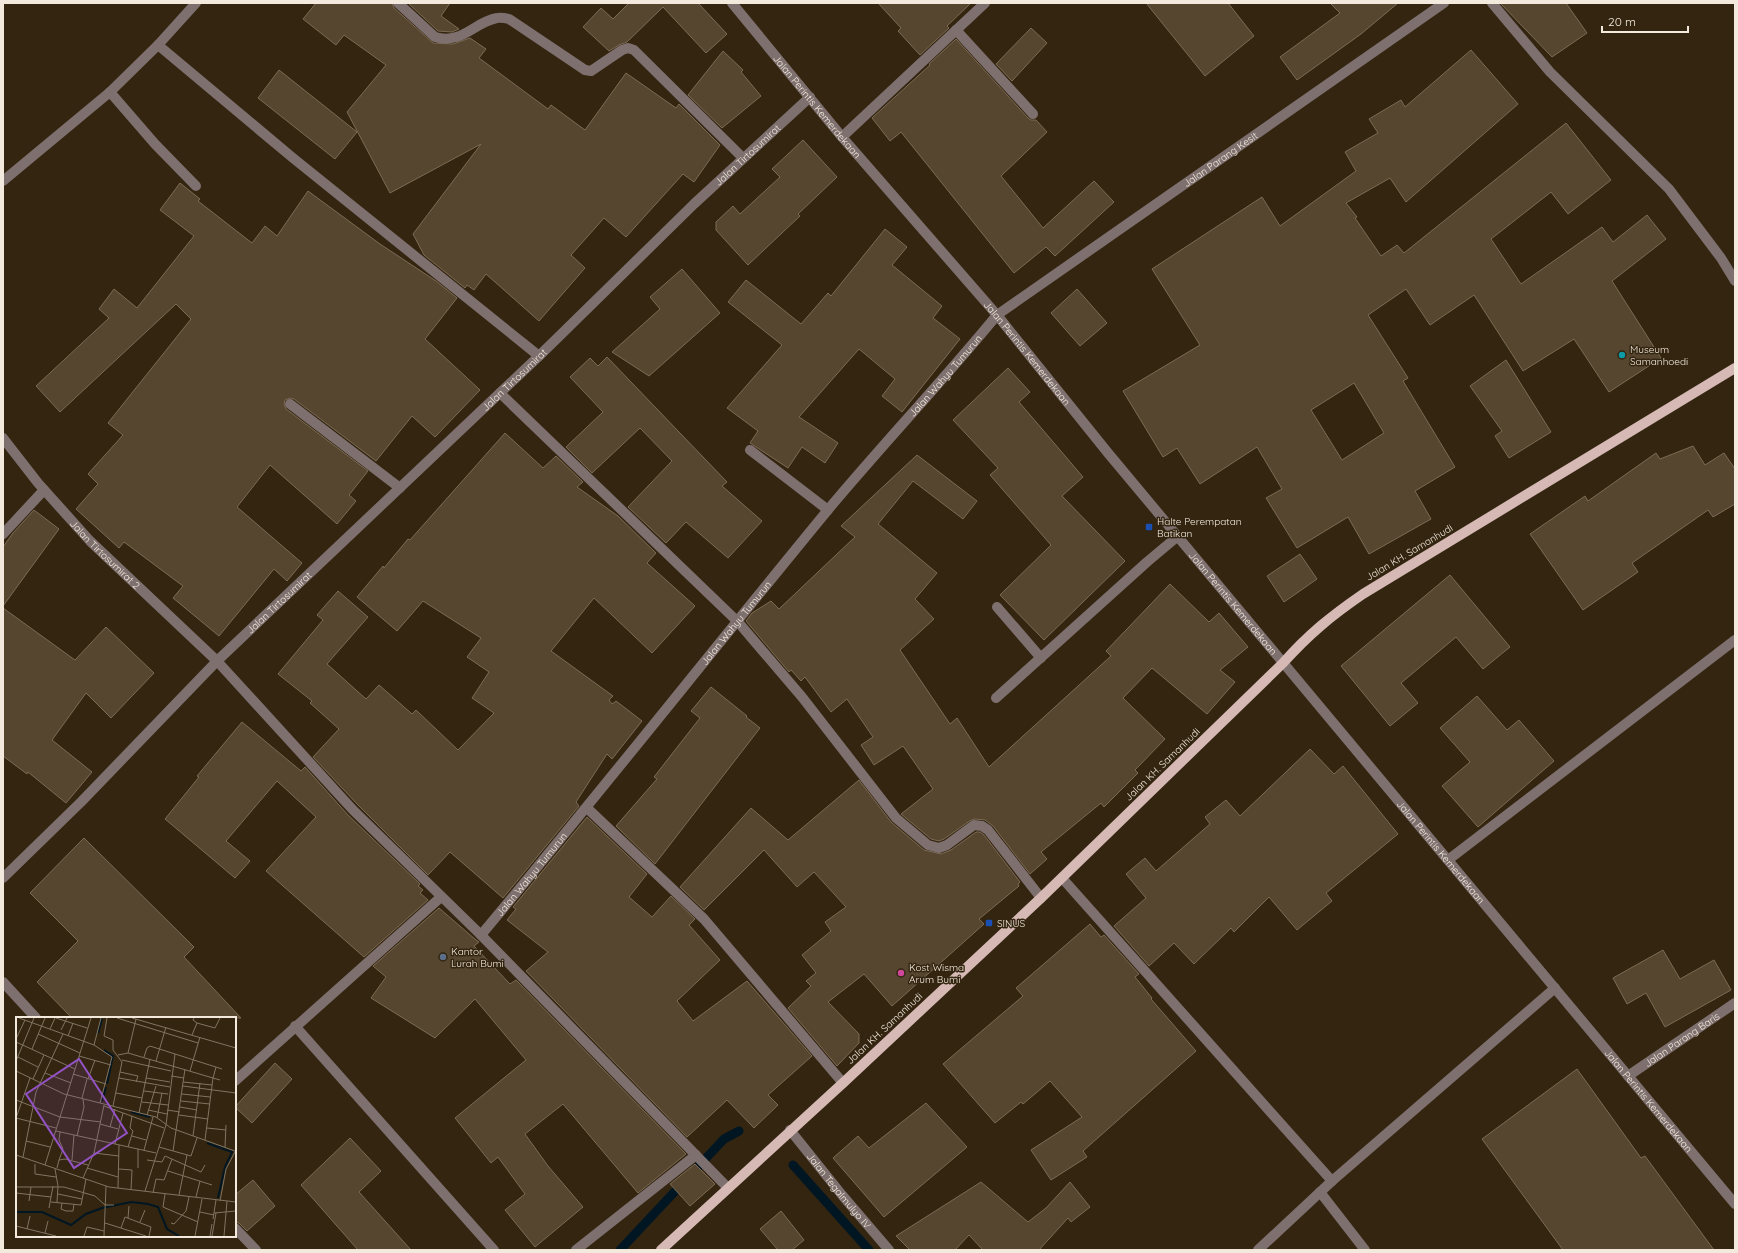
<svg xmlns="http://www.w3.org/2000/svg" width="1738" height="1253" viewBox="0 0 1738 1253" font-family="Quicksand,sans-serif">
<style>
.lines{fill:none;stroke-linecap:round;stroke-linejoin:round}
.stream{stroke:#001623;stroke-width:9}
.building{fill:#564630;stroke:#7c6b55;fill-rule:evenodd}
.minor{stroke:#7e706e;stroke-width:10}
.major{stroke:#d6b9b5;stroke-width:10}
.culture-dot{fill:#0f9aa8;stroke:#332510;stroke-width:1.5}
.transit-dot{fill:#1a4fb4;stroke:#332510;stroke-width:1.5}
.service-dot{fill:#5c6f8a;stroke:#332510;stroke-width:1.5}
.hotel-dot{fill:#d1479c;stroke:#332510;stroke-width:1.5}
.labels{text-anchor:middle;stroke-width:3;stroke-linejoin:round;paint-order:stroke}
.street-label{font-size:10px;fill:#f3eadd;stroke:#332510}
.poi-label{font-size:10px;fill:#f3eadd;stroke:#332510;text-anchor:start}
.inset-river{fill:none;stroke:#001623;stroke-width:2}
.inset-road{fill:none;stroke:#807462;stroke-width:1}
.view{fill:#9352c5;fill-opacity:0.15;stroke:#9352c5;stroke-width:2}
.inset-edge{fill:none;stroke:#f3eadd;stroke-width:2}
</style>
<rect width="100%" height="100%" fill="#332510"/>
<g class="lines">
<g class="stream">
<path d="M793 1165 869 1250"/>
<path d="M620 1250 724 1139 739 1131"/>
</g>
</g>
<g class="building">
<path d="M316 3H392L394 8 433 43 453 44 470 38 486 49 479 58 548 109 551 105 585 130 626 73 676 108 679 104 720 145 694 182 683 174 626 237 604 218 571 255 585 268 539 321 486 274 474 290 467 285 465 288 424 255 413 234 481 144 390 193 347 112 386 65 344 35 336 45 303 19Z"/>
<path d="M408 3H450L441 16 459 29 452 32 438 31Z"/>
<path d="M629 3H698L727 34 706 53 663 7 627 42 619 45 609 51 583 27 601 8 613 19Z"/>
<path d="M878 3H971L947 26 949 28 920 55 898 31 901 28Z"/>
<path d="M1146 3H1228L1254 36 1205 76Z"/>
<path d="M1330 3H1398L1361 34 1297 80 1280 57 1340 13Z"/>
<path d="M1500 3H1566L1587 33 1552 57Z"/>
<path d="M1031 28 1047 43 1012 81 996 64Z"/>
<path d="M956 39 1028 118 1031 120H1036L1047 132 1001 176 1043 228 1094 181 1114 202 1055 256 1046 247 1014 273 901 132 890 141 872 118 930 65 929 64Z"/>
<path d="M1471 50 1518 104 1406 202 1390 178 1346 203 1357 217 1355 218 1381 256 1397 245 1404 253 1566 123 1611 180 1568 214 1551 192 1491 239 1521 284 1602 227 1613 242 1647 215 1666 239 1612 281 1661 358 1609 392 1574 339 1523 371 1474 295 1430 325 1406 289 1368 315 1408 378 1403 381 1455 467 1415 491 1431 519 1369 554 1348 517 1297 548 1266 498 1282 489 1257 447 1200 484 1177 448 1163 457 1123 391 1200 345 1152 269 1262 197 1280 226 1356 171 1345 152 1378 133 1369 119 1401 100 1405 107ZM1354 383 1384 433 1342 460 1311 410Z"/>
<path d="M723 51 743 70 741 72 761 96 722 128 688 95Z"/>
<path d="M279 70 357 132 335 159 258 98Z"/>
<path d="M803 140 837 177 798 214 800 216 748 265 716 230V222L733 206 740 214 780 177 772 169Z"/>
<path d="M180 183 200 199 198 201 252 243 265 226 277 236 308 191 380 244 436 281 457 298 425 339 480 390 435 437 412 416 376 461 294 399 290 398 285 400 284 404 286 409 368 471 349 495 356 501 337 524 270 465 237 507 302 563 287 581 274 569 219 636 173 598 183 586 124 542 119 548 76 509 98 484 88 474 123 435 108 423 191 319 176 304 60 412 36 386 109 318 99 309 114 289 137 308 194 236 160 210Z"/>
<path d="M885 229 907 247 892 265 942 306 933 318 960 339 902 412 882 396 895 379 859 349 799 417 838 443 825 463 802 447 788 468 750 443 758 431 727 408 782 345 728 302 746 280 801 324 828 293 831 296Z"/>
<path d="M682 269 720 313 649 376 612 352 660 309 650 297Z"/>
<path d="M1077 289 1107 323 1080 346 1051 313Z"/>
<path d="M607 357 727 482 722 486 762 521 728 558 686 522 666 543 628 507 672 461 640 428 592 473 566 447 603 412 570 377 590 358 598 366Z"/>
<path d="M1506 360 1551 432 1509 458 1495 436 1502 431 1470 386Z"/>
<path d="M1008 368 1030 392 1019 402 1083 477 1062 496 1125 561 1044 640 1000 595 1051 545 990 475 998 468 953 420Z"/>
<path d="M505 433 543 468 556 456 583 482 577 487 618 516 656 553 647 563 695 606 652 653 594 598 551 651 613 696 609 700 612 704 616 701 642 721 612 759 607 754 576 802 579 806 503 898 450 852 428 875 358 805 313 757 339 729 310 703 312 701 278 674 323 620 317 615 338 591 368 617 327 664 366 699 379 685 412 714 416 710 458 750 494 713 472 698 489 672 467 657 481 638 423 601 397 631 357 597 383 566 384 568 408 539 410 540Z"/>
<path d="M1693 446 1705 465 1724 453 1735 469V504L1713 517 1708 510 1632 563 1638 572 1583 610 1530 534 1585 496 1588 501 1656 453 1660 459Z"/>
<path d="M917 455 977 501 963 519 913 481 878 524 937 573 915 599 934 619 900 650 950 724 957 718 989 767 1111 656 1106 651 1170 584 1209 622 1219 613 1248 647 1220 670 1235 682 1207 714 1152 668 1123 698 1165 739 1135 770 1138 773 1104 807 1101 803 1041 852 1047 859 1030 874 993 826 985 820 975 819 971 820 944 839 939 841 931 839 901 814 933 789 903 746 874 765 861 745 873 737 847 699 831 712 805 677 801 681 791 670 789 672 746 621 752 613 771 601 779 609 855 537 841 526Z"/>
<path d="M34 510 59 529 3 606V547L13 533Z"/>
<path d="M1300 554 1317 579 1284 602 1267 576Z"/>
<path d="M1450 575 1510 647 1483 669 1456 637 1401 683 1418 703 1390 726 1341 666Z"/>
<path d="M3 608 75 660 106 627 154 673 111 718 86 693 52 740 92 772 66 803 28 772 27 774 3 756Z"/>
<path d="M711 687 747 716 746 717 760 728 655 864 616 826 657 779 654 777 700 718 691 711Z"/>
<path d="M1477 696 1507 730 1519 720 1554 761 1478 827 1442 786 1470 762 1440 728Z"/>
<path d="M242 722 301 771 305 767 348 815 420 884 418 886 423 890 420 893 428 900 364 957 266 871 316 817 277 781 226 841 250 861 235 878 165 819 199 777 197 776Z"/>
<path d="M1310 749 1334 774 1343 766 1398 834 1326 893 1332 901 1297 930 1269 897 1234 932 1231 928 1194 964 1174 943 1149 966 1114 926 1146 898 1126 874 1145 858 1156 871 1210 824 1205 817 1226 800 1240 816Z"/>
<path d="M859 780 891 822 924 850 941 854 951 850 976 832H980L984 835 1020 882 1018 884 1019 886 979 919 984 924 892 1006 864 974 828 1002 859 1034V1043L837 1066 788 1008 811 986 806 981 816 973 802 955 831 931 825 922 846 907 814 872 797 887 764 850 704 910 680 887 751 808 788 840Z"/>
<path d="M587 817 647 874 629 897 652 917 671 896 695 919 689 925 720 960 677 1001 693 1021 747 981 812 1056 768 1095 778 1105 754 1128 727 1100 687 1137 526 971 548 952 507 920 516 909 513 907Z"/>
<path d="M84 838 194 947 184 957 241 1018H72L37 982 78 941 30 893Z"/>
<path d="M439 908 476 940 479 942 474 946 510 984 516 980 686 1154 638 1193 563 1104 525 1134 548 1166 583 1207 535 1247 505 1210 525 1194 498 1157 491 1163 455 1118 526 1060 475 999 435 1038 371 998 386 977 373 966Z"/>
<path d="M1090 924 1101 937 1104 935 1139 974 1135 977 1152 998 1151 999 1196 1051 1083 1151 1087 1157 1051 1180 1031 1150 1082 1117 1050 1081 1023 1104 1021 1102 995 1123 943 1064 1023 996 1016 988Z"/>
<path d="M1663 950 1680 979 1714 960 1731 990 1665 1027 1646 993 1627 1004 1613 978Z"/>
<path d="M275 1063 292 1079 252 1123 235 1107Z"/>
<path d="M1577 1069 1641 1158 1645 1156 1714 1250H1563L1482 1139Z"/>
<path d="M926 1103 967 1147 884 1217 833 1158 858 1136 869 1148Z"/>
<path d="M350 1138 381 1171 359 1192 411 1250H358L301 1185Z"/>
<path d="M695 1164 715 1184 690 1206 670 1184Z"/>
<path d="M253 1180 275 1206 247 1231 239 1223 235 1222V1195Z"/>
<path d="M981 1182 1028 1222 1046 1208 1070 1182 1090 1207 1071 1222 1068 1218 1039 1250H983L969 1235 955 1250H910L896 1236Z"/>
<path d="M781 1211 804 1240 792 1250H778L760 1229Z"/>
</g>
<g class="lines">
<g class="minor">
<path d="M398 3 435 37C462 45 474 22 497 18 501 17 505 18 509 19L585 70 591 71 622 50 628 48 634 50 743 158"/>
<path id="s1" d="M732 3 842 137 997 315 1108 453 1735 1204"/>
<path d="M1492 3 1550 72 1669 189 1721 258 1735 281"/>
<path d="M956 30 1033 114"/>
<path d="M158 45 293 158 539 356"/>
<path d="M110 92 155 144 196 186"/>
<path d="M842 137 985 3"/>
<path d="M3 181 110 92 158 45 196 3"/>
<path d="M500 393 738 622 802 697 896 818 928 845 939 848 947 845 974 825 982 826 988 830 1041 898"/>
<path d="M290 404 400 488"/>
<path id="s2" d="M3 438 38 483 90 541 217 661 353 810 481 935 728 1188"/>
<path d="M750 450 828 510"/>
<path d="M3 534 44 490"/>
<path d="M997 607 1041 658"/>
<path d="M996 698 1147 562 1178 536"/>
<path d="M587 808 704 919 843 1083"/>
<path d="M1448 860 1735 640"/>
<path id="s3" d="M3 878 81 802 217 661 539 356 694 204 810 97"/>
<path d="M1062 878 1332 1181"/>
<path id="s4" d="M481 935C598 795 711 652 827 511 882 445 942 382 997 315L1444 3"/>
<path d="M3 982 36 1018"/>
<path d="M295 1026 494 1250"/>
<path id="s5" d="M1628 1076 1735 1003"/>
<path d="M235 1081 441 897"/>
<path id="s6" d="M790 1130 842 1195 889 1250"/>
<path d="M1320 1192 1365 1250"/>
<path d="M235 1228 256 1250"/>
<path d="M576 1250 696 1155"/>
<path d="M1258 1250 1332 1181 1555 988"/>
</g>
<path class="major" d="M661 1250 843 1083 1041 898 1283 663C1309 634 1331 616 1363 594L1735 368"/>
</g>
<circle class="culture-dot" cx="1622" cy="355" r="4"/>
<g class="transit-dot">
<rect x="1145" y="523" width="8" height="8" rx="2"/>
<rect x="985" y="919" width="8" height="8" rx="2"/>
</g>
<circle class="service-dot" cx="443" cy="957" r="4"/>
<circle class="hotel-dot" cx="901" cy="973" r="4"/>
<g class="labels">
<g class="street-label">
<text dy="4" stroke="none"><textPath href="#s1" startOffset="134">Jalan Perintis Kemerdekaan</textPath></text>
<text dy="4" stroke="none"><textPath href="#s3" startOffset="1038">Jalan Tirtosumirat</textPath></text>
<text dy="4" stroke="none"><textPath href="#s4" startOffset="1079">Jalan Parang Kesit</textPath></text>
<text dy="4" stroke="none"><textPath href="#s1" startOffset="458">Jalan Perintis Kemerdekaan</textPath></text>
<text dy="4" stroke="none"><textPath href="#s4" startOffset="727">Jalan Wahyu Tumurun</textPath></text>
<text dy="4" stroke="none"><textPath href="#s3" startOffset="714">Jalan Tirtosumirat</textPath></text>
<text transform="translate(1409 552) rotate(-31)" y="4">Jalan KH. Samanhudi</text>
<text dy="4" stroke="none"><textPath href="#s2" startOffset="155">Jalan Tirtosumirat 2</textPath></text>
<text dy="4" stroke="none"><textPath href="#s3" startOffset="390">Jalan Tirtosumirat</textPath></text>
<text dy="4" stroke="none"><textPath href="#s1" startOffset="782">Jalan Perintis Kemerdekaan</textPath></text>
<text dy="4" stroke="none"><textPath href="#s4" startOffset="403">Jalan Wahyu Tumurun</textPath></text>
<text transform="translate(1162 764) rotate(-44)" y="4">Jalan KH. Samanhudi</text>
<text dy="4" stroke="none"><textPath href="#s1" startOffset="1106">Jalan Perintis Kemerdekaan</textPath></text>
<text dy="4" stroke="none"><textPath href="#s4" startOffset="79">Jalan Wahyu Tumurun</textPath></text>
<text transform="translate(884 1028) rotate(-43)" y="4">Jalan KH. Samanhudi</text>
<text dy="4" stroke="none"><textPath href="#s5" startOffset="65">Jalan Parang Baris</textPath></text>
<text dy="4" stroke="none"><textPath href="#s1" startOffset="1430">Jalan Perintis Kemerdekaan</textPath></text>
<text dy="4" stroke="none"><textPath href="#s6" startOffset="78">Jalan Tegalmulyo IV</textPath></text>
</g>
<g class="poi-label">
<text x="1630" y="353">Museum<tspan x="1630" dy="12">Samanhoedi</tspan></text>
<text x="1157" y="525">Halte Perempatan<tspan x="1157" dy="12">Batikan</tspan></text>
<text x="997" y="927">SINUS</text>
<text x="451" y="955">Kantor<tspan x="451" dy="12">Lurah Bumi</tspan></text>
<text x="909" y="971">Kost Wisma<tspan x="909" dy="12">Arum Bumi</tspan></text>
</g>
</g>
<g transform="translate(16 1017)">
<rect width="220" height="220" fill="#332510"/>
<path class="inset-river" d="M82 16 86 2M88 33 97 39 91 67M86 84 90 70M115 95 134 100M191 126 216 135 209 150 202 181M0 195H26L55 208 70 197 86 191 115 185 132 187 142 190 151 212 163 219"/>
<path class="inset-road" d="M3 1 78 28M40 1 71 11M91 1 88 19 97 23V33L106 45 97 89M101 1 182 26M116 1 220 31M181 6 199 11 204 1M34 12 39 1M45 13 51 1M22 17 64 36M176 18 181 6 177 3 178 1M52 19 57 6M0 22 9 3M0 25 59 52M78 28 96 40 84 86M78 28 85 1M16 32 29 1M112 36 120 2M102 38 112 36 197 61 189 123M63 39 95 48M2 40 22 50M128 40 131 31 134 29 206 52M106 43 155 54M0 44 18 1M140 44 150 10M200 50 197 61 204 63M0 54 48 77 140 100 155 111 219 134M174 54 184 20M104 55 122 59 120 65M29 56 55 66M57 57 90 67M155 59 168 61M103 61 154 70M130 61 154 65M17 62 28 38M72 62 79 43M167 65 196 68M167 69 220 76M128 74 152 77M100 76 126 81M166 77 194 80M66 81 71 62M0 83 44 100 85 105M165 84 194 87M126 85 152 88M88 89 148 111M164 90 181 93M132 93 151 97M151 93 164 95M123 96 134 42M131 98 140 69M163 98 192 102M0 101 14 61M0 101 40 111M141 101 146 76M84 107 102 112M94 110 99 92M191 111 210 113M40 114 140 136M61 119 68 90 67 82M116 119 130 123M177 119 184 66M10 124 34 130M99 127 107 96M112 130 117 114 114 111 116 99M143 130 175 139 181 121M209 130 210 108M128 133 137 100M157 134 169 52M78 136 103 139M0 138 93 170 220 185M7 140 20 75 47 17M43 143 47 132 43 123 44 115M56 143 58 118M131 143 146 145 149 139 185 155 189 148M19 147V157L40 160M29 148 75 1M41 151 43 143 49 142 72 148M71 151 102 160M122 151V132M39 152 42 169 41 185M103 152 116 153 115 173M152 154 196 168M67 161 78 136 88 88M0 170H48L79 179 89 188H98M102 171 103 128M129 174 150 108 159 37M0 176 35 180M137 176 140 162 148 163 156 142M42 177 66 182M149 177 147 190 182 205M163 178 171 138M180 180 184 164M13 184 15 170M204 184 210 152 220 133M35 185 65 188 70 162M46 186 45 192 50 194H57L58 187M33 191 37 169M184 195 198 198M198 196 220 194M112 201 113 189M197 202 200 183M124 205 129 193M89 206 130 219M155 206 158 207 170 194 173 180M0 209 40 219M105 211 109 200 135 210 133 219M11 212 14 199M29 216 32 204M68 219 71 210 88 214M88 219 90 169M179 219 186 182M194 219 196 207M196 219 200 196M208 219 211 184"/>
<path class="view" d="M63 42 111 116 58 151 10 77Z"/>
<rect width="220" height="220" class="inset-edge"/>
</g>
<rect width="1738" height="1253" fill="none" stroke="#f3eadd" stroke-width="8"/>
<path d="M1602 26v6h86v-6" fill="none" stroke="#f3eadd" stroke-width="2"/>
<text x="1608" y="26" font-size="12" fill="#f3eadd" stroke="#332510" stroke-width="3" paint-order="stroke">20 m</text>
</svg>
